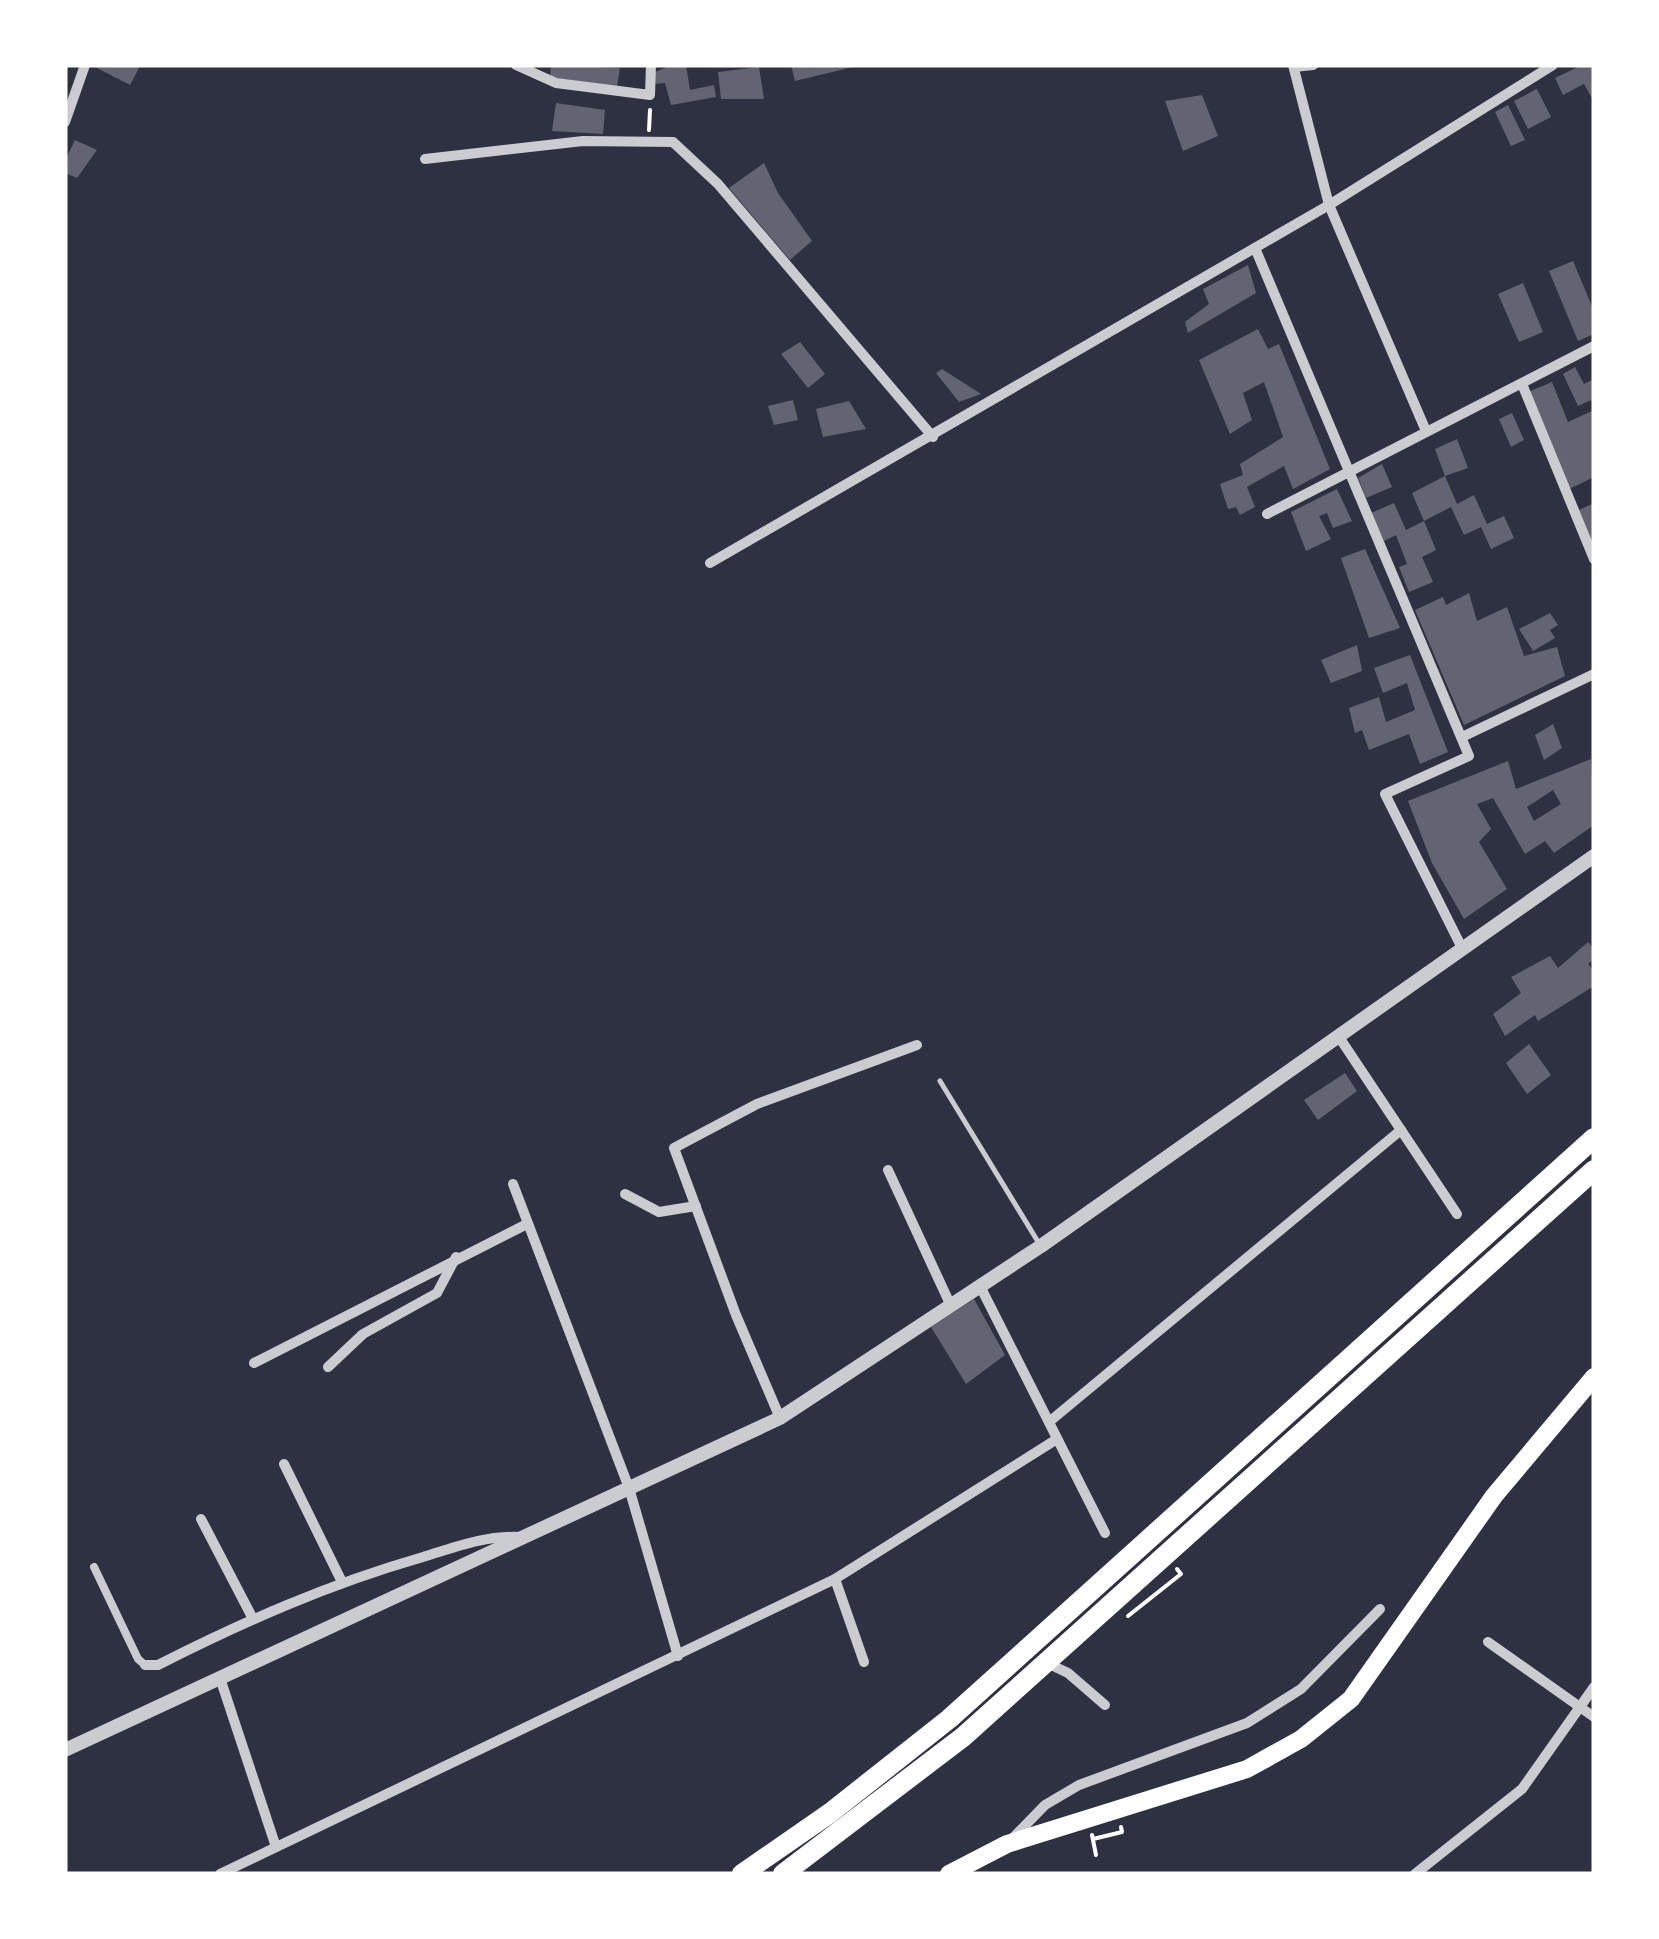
<svg xmlns="http://www.w3.org/2000/svg" width="1659" height="1939" viewBox="0 0 1659 1939" font-family="Raleway,sans-serif">
<style>
.building{fill:#626471;fill-rule:evenodd}
.lines{fill:none;stroke-linecap:round;stroke-linejoin:round}
.path{stroke:#fff;stroke-width:4}
.service{stroke:#caccd0;stroke-width:5}
.pedestrian{stroke:#caccd0;stroke-width:8}
.minor{stroke:#caccd0;stroke-width:10}
.tertiary{stroke:#caccd0;stroke-width:14}
.primary{stroke:#fff;stroke-width:18}
.motorway{stroke:#fff;stroke-width:20}
</style>
<rect width="100%" height="100%" fill="#2d3142"/>
<g class="building">
<path d="M91 65H136L139 68 130 85Z"/>
<path d="M551 65 620 68 617 87 550 77Z"/>
<path d="M672 65H686L690 90 714 85 716 97 671 105 665 83 654 84 655 72Z"/>
<path d="M791 65H853V67L795 81Z"/>
<path d="M1582 65H1594V102L1584 84 1563 95 1555 78Z"/>
<path d="M759 67 764 99H721L718 72Z"/>
<path d="M1537 89 1551 117 1528 129 1514 101Z"/>
<path d="M1202 95 1218 136 1183 151 1165 101Z"/>
<path d="M556 103 605 110 603 134 552 131Z"/>
<path d="M1508 105 1525 140 1511 146 1495 112Z"/>
<path d="M75 140 97 150 77 178 65 173V161Z"/>
<path d="M764 163 778 193 812 241 790 260 729 188Z"/>
<path d="M1573 261 1594 311V334L1578 341 1549 271Z"/>
<path d="M1248 265 1256 293 1188 333 1185 322 1209 304 1203 289Z"/>
<path d="M1523 283 1543 332 1519 342 1498 294Z"/>
<path d="M1258 329 1268 349 1279 344 1330 469 1293 489 1284 466 1247 487 1255 507 1240 515 1236 507 1228 509 1220 484 1243 475 1240 464 1283 437 1264 382 1243 393 1252 420 1230 434 1199 360Z"/>
<path d="M800 342 825 374 808 388 781 354Z"/>
<path d="M1575 367 1584 384 1594 379V407L1591 400 1578 406 1563 374Z"/>
<path d="M942 369 981 394 959 402 936 373Z"/>
<path d="M1552 382 1568 422 1594 410V477L1569 489 1528 392Z"/>
<path d="M793 400 798 420 774 425 768 406Z"/>
<path d="M849 401 866 429 823 437 816 409Z"/>
<path d="M1512 413 1524 440 1511 447 1499 419Z"/>
<path d="M1457 439 1468 468 1445 476 1435 449Z"/>
<path d="M1382 464 1392 487 1366 498 1358 478Z"/>
<path d="M1445 476 1457 504 1474 495 1487 524 1504 516 1514 538 1491 549 1481 527 1464 535 1451 507 1424 521 1412 493Z"/>
<path d="M1337 489 1352 521 1333 528 1327 513 1319 516 1331 539 1306 551 1291 512Z"/>
<path d="M1394 503 1406 530 1424 521 1436 550 1422 557 1433 582 1409 592 1399 567 1407 564 1396 535 1384 541 1371 513Z"/>
<path d="M1594 503V547L1579 510Z"/>
<path d="M1365 549 1400 628 1369 638 1341 558Z"/>
<path d="M1469 593 1477 621 1507 607 1524 656 1557 647 1565 676 1464 725 1415 610 1443 597 1446 605Z"/>
<path d="M1550 613 1558 625 1550 630 1555 638 1533 651 1519 629Z"/>
<path d="M1357 645 1362 671 1331 683 1321 660Z"/>
<path d="M1410 655 1448 752 1420 764 1409 734 1369 750 1362 730 1355 733 1349 708 1379 697 1386 722 1415 710 1407 683 1383 693 1374 668Z"/>
<path d="M1553 724 1562 748 1544 760 1535 735Z"/>
<path d="M1591 759 1594 825 1554 853 1545 841 1525 854 1493 798 1477 804 1491 829 1479 842 1507 889 1464 919 1432 863 1408 801 1508 761 1516 789ZM1553 790 1561 804 1534 821 1527 807Z"/>
<path d="M1588 942 1594 949V959L1588 964 1594 971V986L1538 1021 1535 1015 1505 1036 1493 1014 1521 993 1511 977 1550 956 1558 968Z"/>
<path d="M1529 1044 1551 1075 1527 1094 1506 1063Z"/>
<path d="M1345 1073 1357 1091 1318 1120 1304 1100Z"/>
<path d="M974 1299 1005 1355 966 1384 931 1327Z"/>
</g>
<g class="lines">
<g class="path">
<path d="M649 130 650 110"/>
<path d="M1128 1616 1181 1574 1177 1569"/>
<path d="M1092 1835 1096 1855"/>
<path d="M1093 1839 1122 1832 1121 1827"/>
</g>
<path class="service" d="M940 1081 1040 1245"/>
<path class="pedestrian" d="M94 1567 138 1659 145 1665"/>
<g class="minor">
<path d="M516 65 556 83 650 95 651 65"/>
<path d="M1293 65 1329 205 1426 431"/>
<path d="M1294 67 1313 65"/>
<path d="M65 122 85 65"/>
<path d="M425 159 583 141 673 142 718 184 933 437"/>
<path d="M1255 248 1469 756 1385 794 1463 950"/>
<path d="M1522 384 1594 559"/>
<path d="M1267 514 1594 346"/>
<path d="M710 563 1329 205 1553 65"/>
<path d="M1462 737 1594 674"/>
<path d="M1339 1037 1457 1214"/>
<path d="M888 1170 951 1306"/>
<path d="M513 1184 629 1488 678 1656"/>
<path d="M625 1194 659 1212 696 1206"/>
<path d="M980 1286 1105 1533"/>
<path d="M254 1363 527 1224"/>
<path d="M328 1367 363 1334 437 1293 456 1257"/>
<path d="M780 1418 736 1315 674 1148 757 1104 917 1045"/>
<path d="M1049 1422 1401 1130"/>
<path d="M284 1464 341 1580"/>
<path d="M201 1519 252 1617"/>
<path d="M835 1579 864 1662"/>
<path d="M1488 1642 1594 1717"/>
<path d="M1047 1663 1068 1673 1105 1705"/>
<path d="M145 1665H158C245 1621 329 1584 423 1557 455 1547 487 1535 521 1537"/>
<path d="M220 1678 276 1847"/>
<path d="M1011 1840 1045 1805 1079 1785 1247 1723 1301 1689 1380 1609"/>
<path d="M220 1874 835 1579 1057 1439"/>
<path d="M1415 1874 1522 1789 1594 1687"/>
</g>
<path class="tertiary" d="M65 1750 780 1418 1041 1246 1594 856"/>
<path class="primary" d="M949 1874 1007 1844 1247 1769 1301 1739 1351 1699 1494 1496 1594 1377"/>
<g class="motorway">
<path d="M742 1874 830 1813 949 1719 1594 1138"/>
<path d="M783 1874 963 1737 1594 1170"/>
</g>
</g>
<rect width="1659" height="1939" fill="none" stroke="#ffffff" stroke-width="135"/>
</svg>
